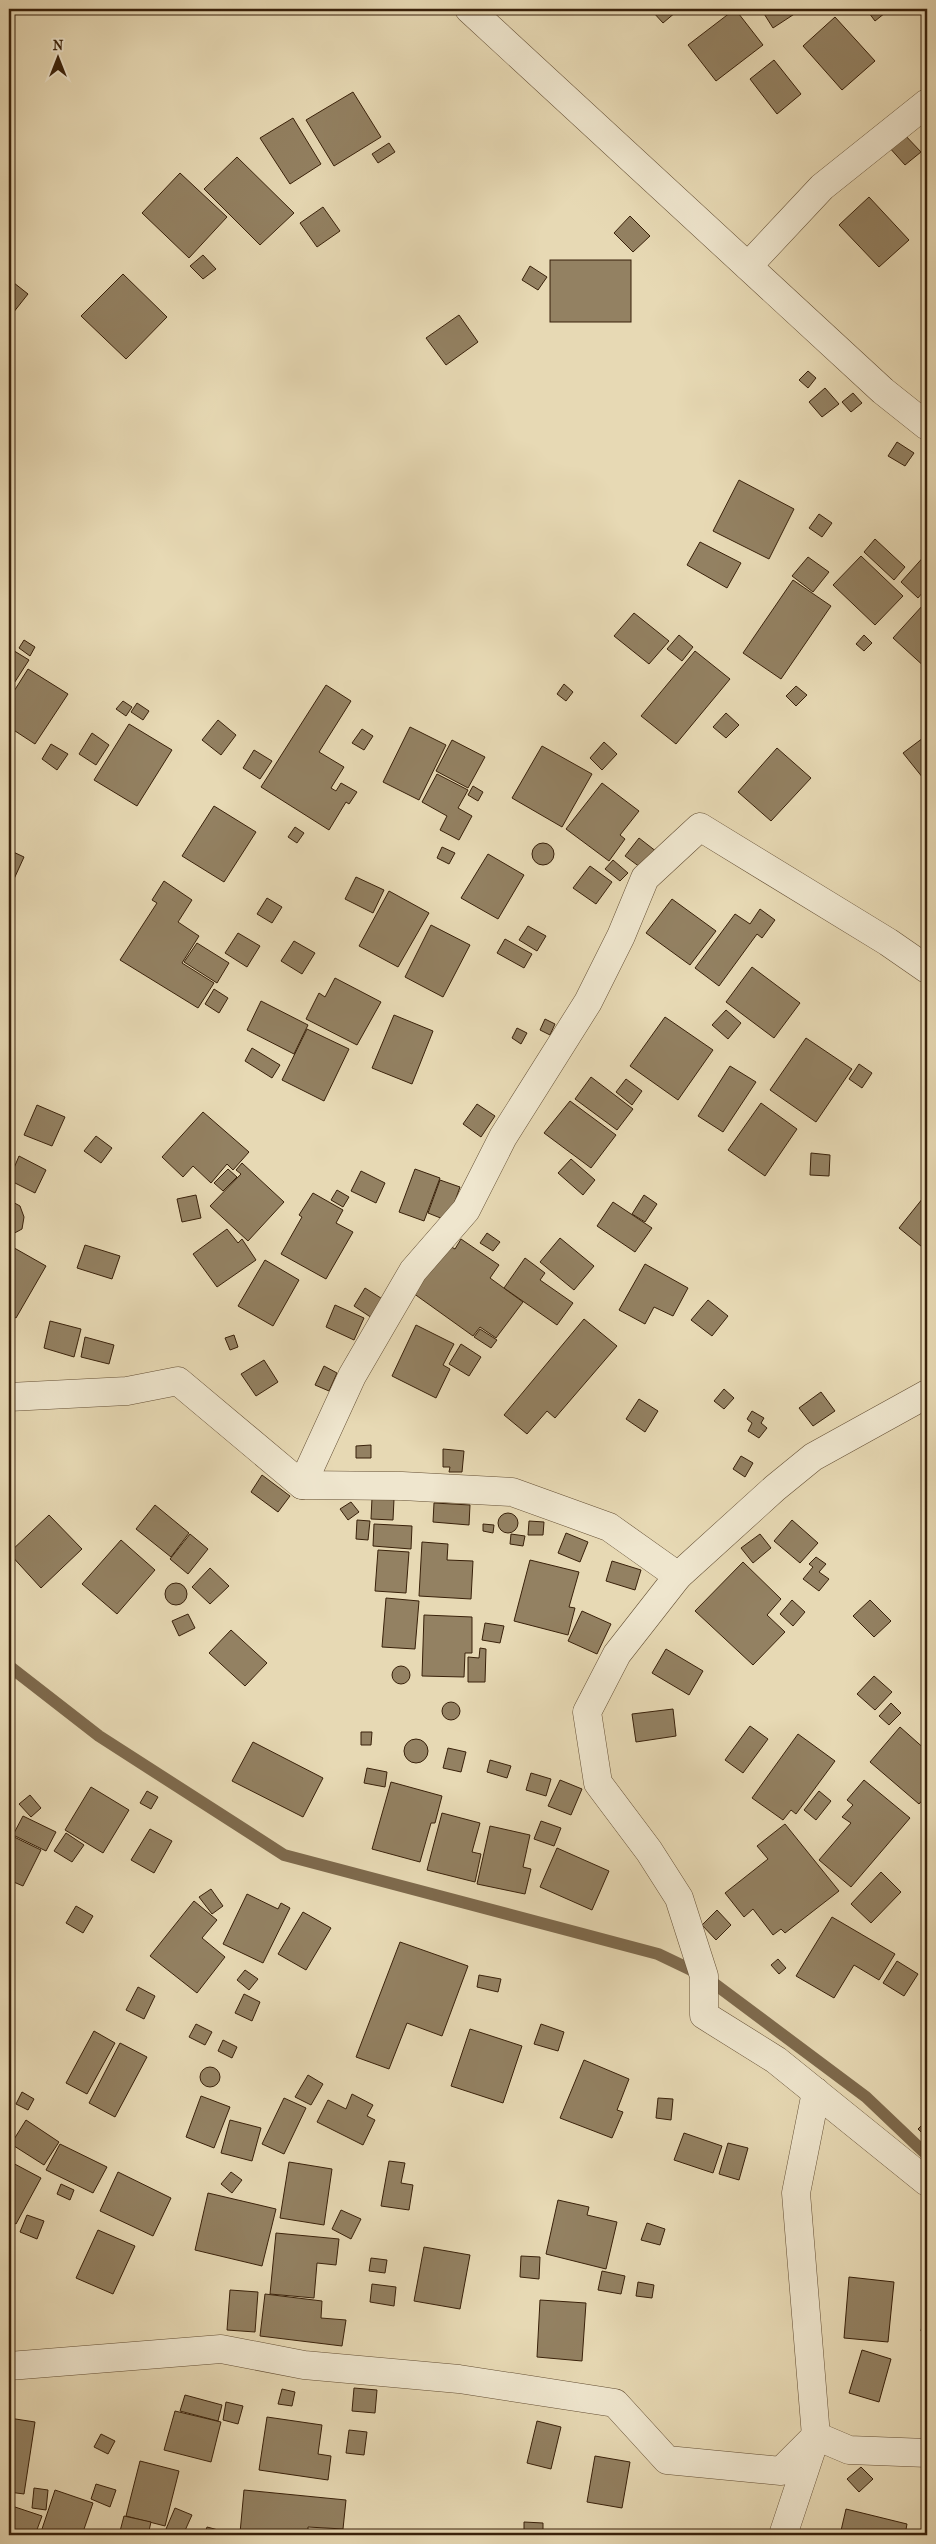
<svg xmlns="http://www.w3.org/2000/svg" width="936" height="2544" viewBox="0 0 936 2544" font-family="'IM FELL French Canon',serif">
<style>
.lines{fill:none;stroke-linecap:round;stroke-linejoin:round}
.stream{stroke:#7e6a4d;stroke-width:12}
.building{fill:#938162;stroke:#39210a}
.minor-casing{stroke:#644f34;stroke-width:29}
.minor{stroke:#efe6ce;stroke-width:28}
</style>
<rect width="100%" height="100%" fill="#e7d9b4"/>
<filter id="stains"><feTurbulence type="fractalNoise" baseFrequency=".004" numOctaves="4"/><feColorMatrix values="0 0 0 0 .2 0 0 0 0 .09 0 0 0 0 .02 0 0 0 .5 -.17"/></filter>
<radialGradient id="worn" r=".72"><stop offset=".6" stop-color="#630" stop-opacity="0"/><stop offset="1" stop-color="#630" stop-opacity=".3"/></radialGradient>
<g class="lines">
<path class="stream" d="M9 1666 99 1736 284 1855 658 1954 704 1976 866 2097 927 2155"/>
</g>
<g class="building">
<path d="M656 9H673L676 12 663 23 653 12Z"/>
<path d="M735 9 763 45 716 81 688 45Z"/>
<path d="M761 9H802L773 28Z"/>
<path d="M866 9H890L875 21Z"/>
<path d="M921 9H927V17Z"/>
<path d="M835 17 875 61 842 90 803 46Z"/>
<path d="M774 60 801 94 777 114 750 79Z"/>
<path d="M353 92 381 137 334 166 306 120Z"/>
<path d="M293 118 321 164 290 184 260 138Z"/>
<path d="M903 133 921 152 905 165 888 146Z"/>
<path d="M389 143 395 152 378 163 372 154Z"/>
<path d="M237 157 294 213 260 245 204 189Z"/>
<path d="M180 173 227 217 189 258 142 213Z"/>
<path d="M869 197 909 240 879 267 839 225Z"/>
<path d="M323 207 340 231 317 247 300 223Z"/>
<path d="M630 216 650 236 633 252 614 233Z"/>
<path d="M203 255 216 269 203 279 190 266Z"/>
<rect x="550" y="260" width="81" height="62"/>
<path d="M530 266 547 277 538 290 522 280Z"/>
<path d="M123 274 167 317 126 359 81 316Z"/>
<path d="M9 279 28 294 9 318Z"/>
<path d="M459 315 478 342 446 365 426 338Z"/>
<path d="M808 371 816 378 808 388 799 380Z"/>
<path d="M825 388 839 404 822 417 809 402Z"/>
<path d="M853 393 862 403 851 412 842 402Z"/>
<path d="M897 442 914 453 905 466 888 456Z"/>
<path d="M739 480 794 509 769 559 713 531Z"/>
<path d="M819 514 832 523 822 537 809 528Z"/>
<path d="M875 539 905 567 894 580 864 552Z"/>
<path d="M700 542 741 563 727 588 687 565Z"/>
<path d="M927 553V587L918 598 901 582Z"/>
<path d="M861 556 903 596 875 625 833 585Z"/>
<path d="M808 557 829 572 813 592 792 576Z"/>
<path d="M793 580 831 606 781 679 743 653Z"/>
<path d="M923 605 927 609V669L893 638Z"/>
<path d="M634 613 669 641 649 664 614 636Z"/>
<path d="M679 635 693 647 682 661 667 649Z"/>
<path d="M864 635 872 643 864 651 856 644Z"/>
<path d="M24 640 35 647 30 656 19 648Z"/>
<path d="M11 649 29 660 9 691V653Z"/>
<path d="M695 651 730 679 676 744 641 716Z"/>
<path d="M28 669 68 694 35 744 9 727V699Z"/>
<path d="M564 684 573 692 566 701 557 694Z"/>
<path d="M326 685 351 701 319 752 344 767 331 788 336 791 341 783 357 792 349 804 346 802 329 830 261 787Z"/>
<path d="M796 686 807 695 796 706 786 696Z"/>
<path d="M123 701 132 707 126 716 116 709Z"/>
<path d="M137 703 149 711 143 720 131 712Z"/>
<path d="M726 713 739 725 726 738 713 727Z"/>
<path d="M218 720 236 735 221 755 202 740Z"/>
<path d="M129 724 172 750 137 806 94 780Z"/>
<path d="M410 727 446 745 419 800 383 782Z"/>
<path d="M362 729 373 736 364 750 352 743Z"/>
<path d="M92 733 109 745 96 765 79 754Z"/>
<path d="M927 735V783L903 753Z"/>
<path d="M452 740 485 757 468 788 436 771Z"/>
<path d="M604 742 617 754 602 770 590 758Z"/>
<path d="M51 744 68 754 57 770 42 759Z"/>
<path d="M542 746 592 774 562 827 512 798Z"/>
<path d="M777 748 811 778 771 821 738 792Z"/>
<path d="M254 750 272 761 260 779 243 768Z"/>
<path d="M437 774 468 790 458 808 472 816 459 840 440 830 447 816 422 802Z"/>
<path d="M602 783 639 811 620 835 625 839 609 861 566 829Z"/>
<path d="M473 786 483 792 478 801 468 795Z"/>
<path d="M214 806 256 832 224 882 182 856Z"/>
<path d="M295 827 304 833 297 843 288 837Z"/>
<path d="M639 838 657 852 644 870 625 856Z"/>
<circle cx="543" cy="854" r="11"/>
<path d="M442 847 455 853 449 864 437 858Z"/>
<path d="M9 850 24 857 9 890Z"/>
<path d="M488 854 524 875 498 919 461 898Z"/>
<path d="M613 860 628 873 620 881 605 869Z"/>
<path d="M590 866 612 882 596 904 573 888Z"/>
<path d="M356 877 384 890 373 913 345 899Z"/>
<path d="M164 881 192 900 178 922 199 936 182 963 214 983 198 1008 120 960 157 903 152 900Z"/>
<path d="M389 891 429 913 398 967 359 946Z"/>
<path d="M267 898 282 907 272 923 257 914Z"/>
<path d="M672 899 716 931 690 965 646 933Z"/>
<path d="M760 909 775 920 762 938 757 934 719 986 695 968 735 914 750 924Z"/>
<path d="M431 925 470 945 443 997 405 977Z"/>
<path d="M528 926 546 936 537 951 519 940Z"/>
<path d="M238 933 260 946 247 967 225 953Z"/>
<path d="M505 939 532 954 524 968 497 953Z"/>
<path d="M294 941 315 953 302 974 281 961Z"/>
<path d="M197 943 229 963 217 983 184 962Z"/>
<path d="M752 967 800 1003 774 1038 726 1002Z"/>
<path d="M335 978 381 1002 357 1045 306 1019 319 993 325 997Z"/>
<path d="M214 989 228 998 219 1013 205 1004Z"/>
<path d="M261 1001 308 1025 294 1054 247 1030Z"/>
<path d="M726 1010 741 1023 728 1039 712 1025Z"/>
<path d="M394 1015 433 1031 412 1084 372 1068Z"/>
<path d="M665 1017 713 1050 678 1100 630 1066Z"/>
<path d="M545 1019 555 1024 550 1035 540 1030Z"/>
<path d="M517 1028 527 1033 521 1044 512 1038Z"/>
<path d="M307 1029 349 1049 324 1101 282 1080Z"/>
<path d="M806 1038 852 1069 816 1122 770 1090Z"/>
<path d="M252 1048 280 1065 272 1078 245 1061Z"/>
<path d="M859 1064 872 1073 862 1088 849 1079Z"/>
<path d="M730 1066 756 1082 723 1132 698 1116Z"/>
<path d="M591 1077 633 1109 617 1130 575 1099Z"/>
<path d="M626 1079 642 1091 632 1105 616 1092Z"/>
<path d="M570 1101 616 1135 591 1168 544 1133Z"/>
<path d="M761 1103 797 1129 765 1176 728 1150Z"/>
<path d="M477 1104 495 1116 481 1137 463 1124Z"/>
<path d="M37 1105 65 1117 52 1146 24 1135Z"/>
<path d="M203 1112 249 1152 233 1170 227 1164 211 1183 193 1166 183 1177 162 1157Z"/>
<path d="M96 1136 112 1148 101 1163 84 1151Z"/>
<path d="M811 1153 830 1155 829 1176 810 1175Z"/>
<path d="M19 1156 46 1170 35 1193 9 1180Z"/>
<path d="M571 1159 595 1180 583 1195 558 1173Z"/>
<path d="M242 1163 284 1202 248 1241 210 1206 241 1174 236 1170Z"/>
<path d="M228 1169 237 1177 223 1191 214 1183Z"/>
<path d="M415 1169 440 1178 424 1221 399 1212Z"/>
<path d="M361 1171 385 1183 376 1203 351 1191Z"/>
<path d="M440 1180 460 1187 448 1221 428 1213Z"/>
<path d="M337 1190 349 1197 343 1207 331 1200Z"/>
<path d="M313 1193 343 1210 336 1223 353 1232 326 1279 281 1254 302 1217 299 1215Z"/>
<path d="M927 1193V1251L899 1228Z"/>
<path d="M196 1195 201 1218 182 1222 177 1199Z"/>
<path d="M644 1195 657 1204 645 1222 632 1214Z"/>
<path d="M9 1200 20 1206 24 1217 22 1229 9 1236Z"/>
<path d="M613 1202 652 1228 635 1252 597 1226Z"/>
<path d="M227 1229 238 1243 242 1239 256 1260 217 1287 193 1254Z"/>
<path d="M487 1233 500 1242 493 1251 480 1243Z"/>
<path d="M560 1238 594 1266 574 1290 540 1262Z"/>
<path d="M461 1239 499 1265 490 1278 523 1302 496 1338 480 1327 473 1336 413 1293 448 1245 455 1249Z"/>
<path d="M9 1245 46 1266 16 1318 9 1314Z"/>
<path d="M85 1245 120 1256 112 1279 77 1268Z"/>
<path d="M525 1258 545 1273 540 1280 573 1303 557 1325 504 1288Z"/>
<path d="M265 1260 299 1280 273 1326 238 1306Z"/>
<path d="M645 1264 688 1288 673 1316 654 1307 645 1324 619 1310Z"/>
<path d="M365 1288 384 1300 372 1318 354 1306Z"/>
<path d="M708 1300 728 1316 712 1336 691 1320Z"/>
<path d="M335 1305 364 1318 354 1340 326 1327Z"/>
<path d="M584 1319 617 1346 555 1418 547 1411 527 1434 504 1415Z"/>
<path d="M50 1321 81 1329 74 1357 44 1348Z"/>
<path d="M416 1325 454 1344 443 1365 450 1369 436 1398 392 1376Z"/>
<path d="M480 1329 497 1340 491 1348 474 1337Z"/>
<path d="M234 1335 238 1347 230 1350 225 1338Z"/>
<path d="M85 1337 114 1345 109 1364 81 1357Z"/>
<path d="M461 1344 481 1357 469 1376 449 1364Z"/>
<path d="M264 1360 278 1382 256 1396 241 1374Z"/>
<path d="M324 1366 337 1373 329 1391 315 1385Z"/>
<path d="M724 1389 734 1398 724 1409 714 1401Z"/>
<path d="M821 1392 835 1411 813 1426 799 1408Z"/>
<path d="M639 1399 658 1411 645 1432 626 1419Z"/>
<path d="M752 1411 764 1418 761 1423 767 1428 759 1438 748 1431 752 1423 747 1419Z"/>
<path d="M371 1445V1458H356V1446Z"/>
<path d="M443 1449 464 1451 462 1472H449L450 1467H443Z"/>
<path d="M741 1456 753 1463 745 1477 733 1469Z"/>
<path d="M262 1475 290 1496 278 1512 251 1492Z"/>
<path d="M372 1498 394 1499 393 1520 371 1519Z"/>
<path d="M351 1502 359 1512 348 1520 340 1509Z"/>
<path d="M434 1503 470 1505 469 1525 433 1522Z"/>
<path d="M155 1505 189 1533 171 1557 136 1529Z"/>
<circle cx="508" cy="1523" r="10"/>
<path d="M49 1515 82 1549 41 1588 9 1553Z"/>
<path d="M357 1520 370 1521 368 1540 356 1539Z"/>
<path d="M792 1520 818 1543 800 1563 774 1541Z"/>
<path d="M529 1521 544 1522 543 1535H528Z"/>
<path d="M374 1524 412 1526 411 1549 373 1546Z"/>
<path d="M483 1524 494 1525 493 1533 483 1531Z"/>
<path d="M566 1533 588 1542 580 1562 558 1553Z"/>
<path d="M190 1534 208 1549 188 1574 170 1559Z"/>
<path d="M511 1534 525 1536 523 1546 510 1544Z"/>
<path d="M760 1534 771 1548 753 1563 741 1548Z"/>
<path d="M121 1540 155 1570 117 1614 82 1584Z"/>
<path d="M422 1542 448 1544 447 1560 473 1561 471 1599 419 1596Z"/>
<path d="M378 1550 409 1552 406 1593 375 1591Z"/>
<path d="M816 1557 826 1564 819 1572 829 1579 819 1591 803 1579 813 1567 809 1564Z"/>
<path d="M530 1560 579 1572 569 1607 575 1608 568 1635 514 1621Z"/>
<path d="M612 1561 641 1570 635 1590 606 1581Z"/>
<path d="M743 1562 781 1599 767 1615 785 1632 753 1665 695 1611Z"/>
<path d="M210 1568 229 1586 210 1604 192 1587Z"/>
<circle cx="176" cy="1594" r="11"/>
<path d="M386 1598 419 1601 415 1649 382 1647Z"/>
<path d="M792 1600 805 1612 793 1626 780 1614Z"/>
<path d="M870 1600 891 1621 874 1637 853 1616Z"/>
<path d="M582 1611 611 1624 597 1654 568 1641Z"/>
<path d="M188 1614 195 1628 179 1636 172 1621Z"/>
<path d="M424 1615 472 1617V1653H465L464 1677 422 1676Z"/>
<path d="M485 1623 504 1626 500 1643 482 1640Z"/>
<path d="M231 1630 267 1663 245 1686 209 1653Z"/>
<path d="M480 1648 486 1649 485 1682H468V1657L479 1658Z"/>
<path d="M666 1649 703 1671 689 1695 652 1673Z"/>
<circle cx="401" cy="1675" r="9"/>
<path d="M874 1676 892 1692 875 1710 857 1694Z"/>
<circle cx="451" cy="1711" r="9"/>
<path d="M891 1703 901 1713 889 1725 879 1716Z"/>
<path d="M673 1709 676 1736 636 1742 632 1714Z"/>
<path d="M750 1726 768 1739 743 1773 725 1760Z"/>
<path d="M900 1727 927 1751V1795L919 1804 870 1762Z"/>
<path d="M361 1732H372L371 1745H361Z"/>
<path d="M798 1734 835 1761 796 1814 791 1810 783 1820 752 1798Z"/>
<circle cx="416" cy="1751" r="12"/>
<path d="M253 1742 323 1778 303 1817 232 1781Z"/>
<path d="M448 1748 466 1752 461 1772 443 1768Z"/>
<path d="M490 1760 511 1766 507 1778 487 1772Z"/>
<path d="M367 1768 387 1772 385 1787 364 1783Z"/>
<path d="M531 1773 551 1779 546 1796 526 1790Z"/>
<path d="M560 1780 582 1789 571 1815 548 1806Z"/>
<path d="M864 1780 910 1818 851 1887 819 1860 851 1823 842 1817 853 1805 847 1800Z"/>
<path d="M391 1782 442 1796 435 1823H431L420 1862 372 1849Z"/>
<path d="M91 1787 129 1810 103 1853 65 1830Z"/>
<path d="M147 1791 158 1797 151 1809 140 1803Z"/>
<path d="M819 1791 831 1801 816 1820 804 1810Z"/>
<path d="M30 1795 41 1808 31 1817 19 1804Z"/>
<path d="M442 1813 480 1823 472 1852 481 1854 475 1882 427 1870Z"/>
<path d="M23 1816 56 1832 46 1851 13 1835Z"/>
<path d="M541 1821 561 1828 554 1846 534 1839Z"/>
<path d="M785 1824 839 1891 785 1933 781 1929 773 1935 753 1909 744 1917 725 1893 768 1859 757 1846Z"/>
<path d="M490 1826 530 1835 523 1867 531 1869 525 1894 477 1884Z"/>
<path d="M150 1829 172 1841 154 1873 131 1860Z"/>
<path d="M66 1833 84 1845 72 1862 54 1851Z"/>
<path d="M12 1836 41 1850 23 1886 9 1880V1842Z"/>
<path d="M557 1848 609 1871 592 1910 540 1887Z"/>
<path d="M881 1872 901 1892 871 1923 851 1904Z"/>
<path d="M211 1889 223 1906 212 1914 199 1897Z"/>
<path d="M247 1894 278 1909 281 1903 290 1908 263 1963 223 1944Z"/>
<path d="M194 1901 217 1920 202 1938 225 1957 197 1993 150 1956Z"/>
<path d="M76 1906 93 1916 83 1933 66 1923Z"/>
<path d="M717 1910 731 1925 716 1940 702 1925Z"/>
<path d="M303 1912 331 1928 306 1970 278 1954Z"/>
<path d="M832 1917 895 1954 879 1980 854 1965 834 1998 796 1976Z"/>
<path d="M400 1942 468 1966 442 2036 407 2023 389 2069 356 2057Z"/>
<path d="M778 1959 786 1968 779 1974 771 1965Z"/>
<path d="M897 1961 918 1974 904 1996 883 1983Z"/>
<path d="M245 1970 258 1979 249 1990 237 1980Z"/>
<path d="M479 1975 501 1979 498 1992 477 1987Z"/>
<path d="M138 1987 155 1996 144 2019 126 2010Z"/>
<path d="M244 1994 260 2002 252 2021 235 2013Z"/>
<path d="M196 2024 212 2032 205 2045 189 2037Z"/>
<path d="M541 2024 564 2032 558 2051 534 2044Z"/>
<path d="M470 2029 522 2046 503 2103 451 2086Z"/>
<path d="M94 2031 115 2043 87 2094 66 2083Z"/>
<path d="M223 2040 237 2047 232 2058 218 2051Z"/>
<path d="M120 2043 147 2057 115 2117 89 2103Z"/>
<path d="M584 2060 629 2079 617 2110 623 2112 612 2138 560 2118Z"/>
<circle cx="210" cy="2077" r="10"/>
<path d="M308 2075 323 2084 311 2105 295 2097Z"/>
<path d="M22 2092 34 2099 28 2110 16 2104Z"/>
<path d="M352 2094 373 2105 367 2116 375 2120 363 2145 317 2122 328 2100 346 2109Z"/>
<path d="M201 2096 230 2107 214 2148 186 2137Z"/>
<path d="M284 2098 306 2108 284 2154 262 2144Z"/>
<path d="M658 2098 673 2099 671 2120 656 2118Z"/>
<path d="M26 2120 59 2142 44 2165 11 2144Z"/>
<path d="M230 2120 261 2128 252 2161 221 2153Z"/>
<path d="M927 2120V2138L918 2129Z"/>
<path d="M684 2133 722 2146 713 2173 674 2160Z"/>
<path d="M728 2143 748 2148 739 2180 719 2174Z"/>
<path d="M60 2144 107 2167 93 2193 46 2170Z"/>
<path d="M9 2161 41 2178 16 2224 9 2220Z"/>
<path d="M389 2161 405 2163 401 2183 413 2185 409 2210 381 2206Z"/>
<path d="M289 2162 332 2169 324 2225 280 2218Z"/>
<path d="M118 2172 171 2198 153 2236 100 2211Z"/>
<path d="M231 2172 242 2180 232 2193 221 2184Z"/>
<path d="M61 2184 74 2190 70 2200 57 2194Z"/>
<path d="M208 2193 276 2209 262 2266 195 2250Z"/>
<path d="M558 2200 589 2207 587 2215 617 2222 606 2269 546 2254Z"/>
<path d="M341 2210 361 2219 351 2239 332 2229Z"/>
<path d="M27 2215 44 2221 37 2239 20 2232Z"/>
<path d="M647 2223 665 2229 660 2245 641 2240Z"/>
<path d="M98 2230 135 2246 113 2294 76 2278Z"/>
<path d="M276 2233 339 2239 336 2265 317 2263 314 2298 270 2294Z"/>
<path d="M424 2247 470 2255 460 2309 414 2301Z"/>
<path d="M521 2256 540 2257 539 2279 520 2277Z"/>
<path d="M371 2258 387 2260 385 2273 369 2271Z"/>
<path d="M602 2271 625 2276 621 2294 598 2290Z"/>
<path d="M849 2277 894 2282 888 2342 844 2338Z"/>
<path d="M638 2282 654 2285 652 2298 636 2296Z"/>
<path d="M372 2284 396 2287 394 2306 370 2302Z"/>
<path d="M230 2290 258 2292 255 2332 227 2330Z"/>
<path d="M265 2294 322 2301 321 2318 346 2320 342 2346 260 2336Z"/>
<path d="M540 2300 586 2303 582 2361 537 2357Z"/>
<path d="M925 2310H927V2332L921 2331Z"/>
<path d="M862 2350 891 2359 879 2402 849 2393Z"/>
<path d="M354 2388 377 2390 375 2413 352 2411Z"/>
<path d="M282 2389 295 2392 292 2406 278 2404Z"/>
<path d="M185 2395 222 2405 218 2421 180 2411Z"/>
<path d="M226 2402 243 2406 238 2424 223 2420Z"/>
<path d="M175 2411 221 2422 211 2462 164 2450Z"/>
<path d="M267 2417 322 2425 318 2454 331 2456 328 2480 259 2470Z"/>
<path d="M9 2418 35 2422 24 2494 9 2492Z"/>
<path d="M537 2421 561 2427 551 2469 527 2463Z"/>
<path d="M349 2430 367 2432 364 2455 346 2453Z"/>
<path d="M101 2434 115 2441 108 2454 94 2447Z"/>
<path d="M595 2456 630 2462 622 2508 587 2502Z"/>
<path d="M140 2461 179 2471 165 2526 126 2516Z"/>
<path d="M861 2467 873 2479 859 2492 847 2479Z"/>
<path d="M96 2484 116 2490 110 2507 91 2499Z"/>
<path d="M34 2488 48 2490 46 2510 32 2508Z"/>
<path d="M55 2490 93 2503 82 2535H40Z"/>
<path d="M244 2490 346 2500 343 2529 308 2527V2535L240 2533Z"/>
<path d="M9 2505 42 2516 35 2535H9Z"/>
<path d="M175 2508 192 2515 183 2535 166 2529Z"/>
<path d="M846 2509 907 2524 905 2535H840Z"/>
<path d="M124 2516 151 2522 148 2535H119Z"/>
<path d="M524 2522 543 2523V2535H524Z"/>
<path d="M207 2527 222 2531 221 2535H204Z"/>
<rect x="398" y="2533" width="26" height="2"/>
</g>
<g class="lines">
<g class="minor-casing">
<g id="minor">
<path d="M469 9 883 391 927 426"/>
<path d="M748 266 822 187 927 103"/>
<path d="M927 1394 813 1457 775 1488 678 1576 617 1654 587 1712 598 1783 649 1851 679 1898 704 1976V2015L776 2060 927 2182"/>
<path d="M9 1397 127 1391 178 1381 302 1485 402 1486 512 1492 609 1527 678 1576"/>
<path d="M302 1485 352 1376 413 1271 466 1210 503 1137 588 1002 621 936 645 878 700 827 888 942 927 969"/>
<path d="M9 2366 221 2349 304 2365 459 2379 615 2403 667 2460 781 2471 816 2436 849 2450 927 2453"/>
<path d="M783 2535 816 2436 796 2193 816 2092"/>
</g>
</g>
<use href="#minor" class="minor"/>
</g>
<rect width="936" height="2544" fill="none" stroke="#e7d9b4" stroke-width="30"/>
<rect x="10" y="10" width="916" height="2524" fill="none" stroke="#39210a" stroke-width="2.5"/>
<rect x="15" y="15" width="906" height="2514" fill="none" stroke="#39210a"/>
<g transform="translate(58 58)" stroke="#efe6ce" stroke-width="4" paint-order="stroke">
<path d="M0-4L9 19L0 12L-9 19Z" fill="#39210a"/>
<text y="-8" font-size="14" font-weight="bold" text-anchor="middle" fill="#39210a">N</text>
</g>
<rect width="100%" height="100%" filter="url(#stains)"/>
<rect width="100%" height="100%" fill="url(#worn)"/>
</svg>
